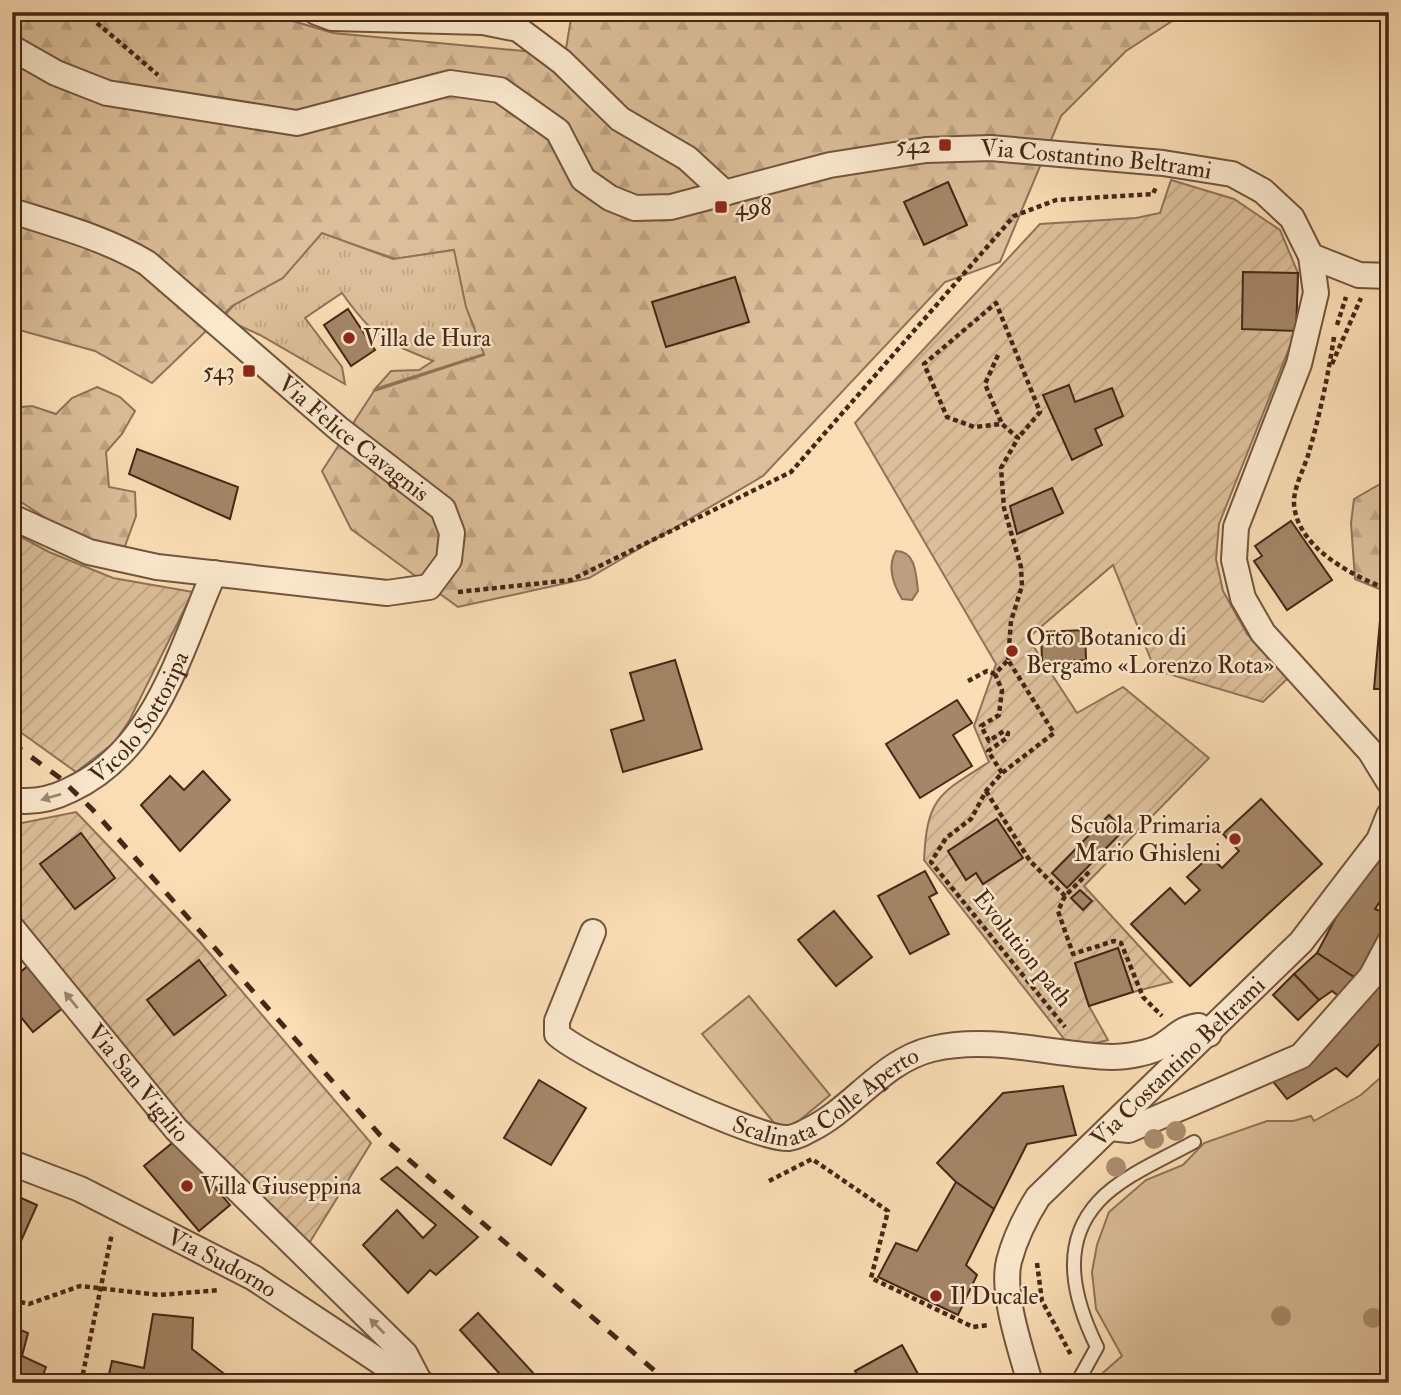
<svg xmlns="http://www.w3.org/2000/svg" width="1401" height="1395" viewBox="0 0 1401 1395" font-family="'IM FELL Double Pica',serif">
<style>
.grass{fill:#dcbf9a;stroke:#917258;stroke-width:2}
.forest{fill:url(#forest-firs);stroke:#917258;stroke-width:2}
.park{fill:url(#park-tufts);stroke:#917258;stroke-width:2}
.garden{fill:url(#garden-furrows);stroke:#917258;stroke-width:2;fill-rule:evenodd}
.water{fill:#bd9f7f;stroke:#8d6f55;stroke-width:2}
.building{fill:#a48668;stroke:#462615;stroke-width:2}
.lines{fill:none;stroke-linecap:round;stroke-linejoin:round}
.lane-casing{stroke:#73543d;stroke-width:16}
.street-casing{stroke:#73543d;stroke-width:28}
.path{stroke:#462615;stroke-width:4.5;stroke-dasharray:5 3.5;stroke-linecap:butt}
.lane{stroke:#fceacf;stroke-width:12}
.street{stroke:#fceacf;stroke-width:24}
.rail{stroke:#462615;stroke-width:5;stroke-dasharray:12 12;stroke-linecap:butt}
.tree{fill:#ac8e6f}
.oneway{fill:#a18872}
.poi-dot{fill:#8f2418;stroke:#fceacf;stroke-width:2.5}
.labels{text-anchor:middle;stroke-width:5;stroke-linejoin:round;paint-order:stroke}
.poi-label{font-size:24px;fill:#462615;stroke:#fceacf;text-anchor:start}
.street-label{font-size:24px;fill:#462615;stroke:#fceacf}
</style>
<defs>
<pattern id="forest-firs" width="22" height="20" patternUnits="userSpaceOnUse" patternTransform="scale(1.75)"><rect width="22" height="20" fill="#dcbf9a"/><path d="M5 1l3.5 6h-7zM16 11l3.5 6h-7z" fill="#bea484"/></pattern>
<pattern id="park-tufts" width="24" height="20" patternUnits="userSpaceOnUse" patternTransform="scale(1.75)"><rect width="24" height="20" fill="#dcbf9a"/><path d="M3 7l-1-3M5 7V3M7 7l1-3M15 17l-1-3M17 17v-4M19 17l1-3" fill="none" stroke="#bea484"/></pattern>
<pattern id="garden-furrows" width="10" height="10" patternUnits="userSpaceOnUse" patternTransform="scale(1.75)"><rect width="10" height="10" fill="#dcbf9a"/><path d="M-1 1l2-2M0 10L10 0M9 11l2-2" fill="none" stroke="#bea484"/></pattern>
</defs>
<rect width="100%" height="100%" fill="#fbdeb5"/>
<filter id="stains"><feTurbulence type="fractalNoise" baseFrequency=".00286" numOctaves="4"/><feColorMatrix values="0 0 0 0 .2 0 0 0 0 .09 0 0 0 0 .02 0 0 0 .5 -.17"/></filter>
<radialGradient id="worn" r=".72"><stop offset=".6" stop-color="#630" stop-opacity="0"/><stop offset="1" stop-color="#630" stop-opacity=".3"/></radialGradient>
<g class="grass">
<path d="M749 996 830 1095 783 1134 702 1034Z"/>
<path d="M1389 1070V1383H1103L1098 1377 1122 1356 1096 1309 1092 1272 1097 1245 1109 1212 1146 1180 1183 1165 1204 1143 1267 1121H1293L1311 1116 1314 1121 1361 1095Z"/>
</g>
<g class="forest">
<path d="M12 12H263L333 33 565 55 572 12H1186L1126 51 1061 116 1000 262 945 282 763 476 589 578 458 607 351 529 322 471 374 391 484 355 464 305 453 250 396 259 322 234 282 280 232 306 152 383 95 351 12 328Z"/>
<path d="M97 387 120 397 135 411 122 434 106 452 109 487 135 492 136 516 125 546 98 545 50 521 12 496V408L32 406 56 414 72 398Z"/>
<path d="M1389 479V593L1355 579 1351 523 1354 499Z"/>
</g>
<path class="park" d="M322 233 393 259 454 250 466 307 484 354 375 389 391 371 419 370 433 361C382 340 374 338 342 293L305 318 342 367 345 384 260 335 222 318 234 305 283 278Z"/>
<g class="garden">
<path d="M1171 180 1234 199 1280 230 1298 273 1296 331 1219 524 1216 559 1223 591 1247 634 1288 678 1263 702 1155 670 1113 565 1028 638 1077 713 1123 687 1209 758 1084 886 1172 982 1133 992 1118 948 1075 963 1089 1006 1108 1040 1088 1045 1068 1044 924 860C927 797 939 794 989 762L974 726 996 664 855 423 1040 224 1136 218 1160 213ZM997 819 1022 858 983 884 976 873 967 879 948 851Z"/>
<path d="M12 532 49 552 113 578 193 592 129 721 114 743 76 772 12 726Z"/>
<path d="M76 812 200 942 371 1143 305 1250 182 1125 12 910V820L22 823Z"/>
</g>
<path class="water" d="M896 551C916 551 916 575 918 591L912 600 902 599C893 584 887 566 896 551Z"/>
<g class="building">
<path d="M948 182 967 225 924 245 904 202Z"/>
<path d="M1243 272 1298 273 1296 331 1242 329Z"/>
<path d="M735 277 749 322 666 347 652 302Z"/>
<path d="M348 309 375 350 351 366 324 325Z"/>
<path d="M1069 385 1075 402 1112 388 1123 416 1095 429 1102 445 1072 460 1043 395Z"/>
<path d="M137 449 238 487 230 519 129 474Z"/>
<path d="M1052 488 1063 513 1017 534 1010 506Z"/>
<path d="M1291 521 1332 580 1287 610 1254 561 1262 556 1255 546Z"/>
<path d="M1381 609 1389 610V689H1374Z"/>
<path d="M1085 630 1086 660 1042 662 1041 632Z"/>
<path d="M675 660 702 749 623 772 611 730 644 720 630 673Z"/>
<path d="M957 700 972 723 953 735 972 766 920 798 886 744Z"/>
<path d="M203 771 230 800 180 851 141 805 170 776 184 790Z"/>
<path d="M1261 799 1322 864 1190 986 1131 924 1170 888 1185 904 1200 890 1187 877 1210 856 1222 868 1239 851 1223 834Z"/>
<path d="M1109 815 1124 830 1067 888 1052 873Z"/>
<path d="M997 819 1023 858 983 884 976 873 966 880 948 851Z"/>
<path d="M81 833 115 878 75 909 40 864Z"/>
<path d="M1389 846V888L1375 909 1389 914V927L1360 981 1317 953 1342 906Z"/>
<path d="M925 871 937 893 929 897 949 934 910 954 878 896Z"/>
<path d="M1080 890 1092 901 1083 910 1071 898Z"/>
<path d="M834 911 872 957 836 986 798 940Z"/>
<path d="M1118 948 1133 992 1089 1006 1075 963Z"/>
<path d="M1317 953 1360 981 1345 1001 1332 991 1319 1000 1294 974Z"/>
<path d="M199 960 226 995 174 1035 147 1000Z"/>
<path d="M29 965 64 1007 33 1032 12 1006V979Z"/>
<path d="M1389 966V1034L1347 1077 1336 1068 1287 1099 1271 1079Z"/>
<path d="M1294 974 1319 1000 1298 1020 1273 995Z"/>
<path d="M539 1080 586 1108 551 1165 504 1138Z"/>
<path d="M1063 1086 1076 1135 1027 1144 994 1209 956 1182 937 1163 1003 1093Z"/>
<path d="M176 1140 230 1205 199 1231 144 1166Z"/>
<path d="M397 1167 478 1237 436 1275 430 1270 408 1293 363 1245 397 1210 423 1238 436 1225 381 1179Z"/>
<path d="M956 1182 994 1209 966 1265 977 1275 958 1315 878 1277 896 1243 917 1251Z"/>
<path d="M12 1194 37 1205 17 1250 12 1248Z"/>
<path d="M478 1313 535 1375 527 1383H508L460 1330Z"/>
<path d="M153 1314 193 1318 192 1349 236 1383H107L112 1361 144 1368Z"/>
<path d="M16 1328 28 1333 22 1356 46 1367 40 1383H12V1337Z"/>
<path d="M902 1345 923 1383H862L855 1371Z"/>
</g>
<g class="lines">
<g class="lane-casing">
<path id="lane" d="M1077 1383 1097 1347C1074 1300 1059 1245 1098 1202 1120 1177 1165 1158 1194 1142"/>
</g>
<g class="street-casing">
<g id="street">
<path d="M316 12 332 18 483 22 518 29 562 62 620 119 687 158 725 193"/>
<path id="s1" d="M12 48 56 73 107 93 297 123 450 83 500 90 558 131 583 179 610 198 635 208 671 207 830 165 926 150 991 148 1163 163 1232 174 1263 191 1292 218 1311 256 1316 293 1299 364 1236 527 1234 560 1243 598 1263 633 1370 751 1389 782"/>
<path id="s2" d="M12 211C59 226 105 238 147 263L339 429 443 509 452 533 449 560 429 587 387 593 157 567 89 552 12 517"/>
<path d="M1311 256 1359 275 1389 276"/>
<path id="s3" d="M12 800C32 803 52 799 70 790 155 751 179 653 214 573"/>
<path id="s4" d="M12 928 176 1129 405 1354 418 1379"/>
<path id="s5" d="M593 932 557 1021V1034C581 1057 758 1141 789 1138 795 1137 804 1133 809 1130 853 1109 882 1061 932 1049 992 1035 1051 1055 1112 1057 1125 1057 1152 1053 1163 1045 1177 1036 1182 1028 1199 1026L1209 1034"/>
<path d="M1110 1128 1129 1130 1301 1056 1371 977 1389 943"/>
<path id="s6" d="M12 1163 80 1189 254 1278 391 1369 422 1383"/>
<path id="s7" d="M1030 1383C1021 1350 1001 1294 1009 1261 1015 1238 1026 1216 1038 1197L1301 942 1379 840 1389 815"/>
</g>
</g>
<g class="path">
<path d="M84 12 158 75"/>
<path d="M1337 325 1346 297"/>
<path d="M1334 337C1328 376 1320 414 1309 452 1305 467 1293 488 1294 504 1297 548 1353 576 1389 590"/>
<path d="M998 355 985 384 1002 424"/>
<path d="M1332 364 1361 298"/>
<path d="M458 592 571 580 791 472 1014 216 1056 200 1153 194 1156 187"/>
<path d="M1008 660 1011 621 1022 586 1021 567 1004 508 1001 468 1018 438 1002 424 974 427 947 417 924 364 996 303 1040 412 1018 438"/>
<path d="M968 681 987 671 995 674"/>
<path d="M1002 773 988 751 1007 738 1008 733 1004 731 989 741 981 726 999 715 1002 690 995 674 1008 660 1054 733 1002 773 986 791 971 819 946 838 931 862 1065 1027"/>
<path d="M986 791 1030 861 1065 896"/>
<path d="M1089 872 1065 896 1058 911 1073 954 1114 941 1121 943 1143 997 1162 1016"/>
<path d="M769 1181 812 1159 888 1211 871 1278 973 1327 989 1325"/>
<path d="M1037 1263 1042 1301 1071 1355"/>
<path d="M12 1300 29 1304 80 1286 159 1295 220 1290"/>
<path d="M50 1383 51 1377 78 1383"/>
<path d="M81 1383 112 1233"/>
</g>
<use href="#lane" class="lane"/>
<use href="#street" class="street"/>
<path class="rail" d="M12 743 60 778 92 809 380 1135 669 1383"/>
</g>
<g class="tree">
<circle cx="1176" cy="1131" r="10"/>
<circle cx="1154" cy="1139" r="10"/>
<circle cx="1116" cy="1167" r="10"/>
<circle cx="1281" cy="1316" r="10"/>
<circle cx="1373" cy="1318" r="10"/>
</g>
<defs><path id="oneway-solid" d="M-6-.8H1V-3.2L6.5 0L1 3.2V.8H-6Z" transform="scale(1.75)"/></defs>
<g class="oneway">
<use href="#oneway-solid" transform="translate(51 797) rotate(164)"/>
<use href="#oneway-solid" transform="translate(71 1000) rotate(-129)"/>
<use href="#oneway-solid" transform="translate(377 1326) rotate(-135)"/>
</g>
<g class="poi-dot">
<rect x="938" y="138" width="14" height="14" rx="3.5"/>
<rect x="714" y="200" width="14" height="14" rx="3.5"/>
<circle cx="349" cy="338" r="7"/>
<rect x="242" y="364" width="14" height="14" rx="3.5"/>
<circle cx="1012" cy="651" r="7"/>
<circle cx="1235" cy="839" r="7"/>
<circle cx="187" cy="1186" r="7"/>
<circle cx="936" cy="1296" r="7"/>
</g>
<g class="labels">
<g class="poi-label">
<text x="931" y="153" text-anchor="end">542</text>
<text x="735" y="215">498</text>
<text x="363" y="346">Villa de Hura</text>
<text x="235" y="379" text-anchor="end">543</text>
<text x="1026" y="645">Orto Botanico di<tspan x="1026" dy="28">Bergamo «Lorenzo Rota»</tspan></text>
<text x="1221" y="833" text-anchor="end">Scuola Primaria<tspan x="1221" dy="28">Mario Ghisleni</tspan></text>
<text x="201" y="1194">Villa Giuseppina</text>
<text x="950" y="1304">Il Ducale</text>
</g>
<g class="street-label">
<text dy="8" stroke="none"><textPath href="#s1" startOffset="1160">Via Costantino Beltrami</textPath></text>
<text dy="8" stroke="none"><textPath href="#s2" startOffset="416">Via Felice Cavagnis</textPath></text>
<text dy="8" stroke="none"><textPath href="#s3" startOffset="163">Vicolo Sottoripa</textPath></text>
<text transform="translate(1023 948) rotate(51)" y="8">Evolution path</text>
<text dy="8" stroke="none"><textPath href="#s7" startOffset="390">Via Costantino Beltrami</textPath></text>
<text dy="8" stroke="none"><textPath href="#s4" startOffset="200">Via San Vigilio</textPath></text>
<text dy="8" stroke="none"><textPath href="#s5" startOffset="413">Scalinata Colle Aperto</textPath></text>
<text dy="8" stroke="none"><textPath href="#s6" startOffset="233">Via Sudorno</textPath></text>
</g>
</g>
<rect width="1401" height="1395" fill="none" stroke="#fbdeb5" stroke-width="42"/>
<rect x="14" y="14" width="1373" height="1367" fill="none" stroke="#462615" stroke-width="3.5"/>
<rect x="21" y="21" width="1359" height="1353" fill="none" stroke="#462615" stroke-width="2"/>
<rect width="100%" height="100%" filter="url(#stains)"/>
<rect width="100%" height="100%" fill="url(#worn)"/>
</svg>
